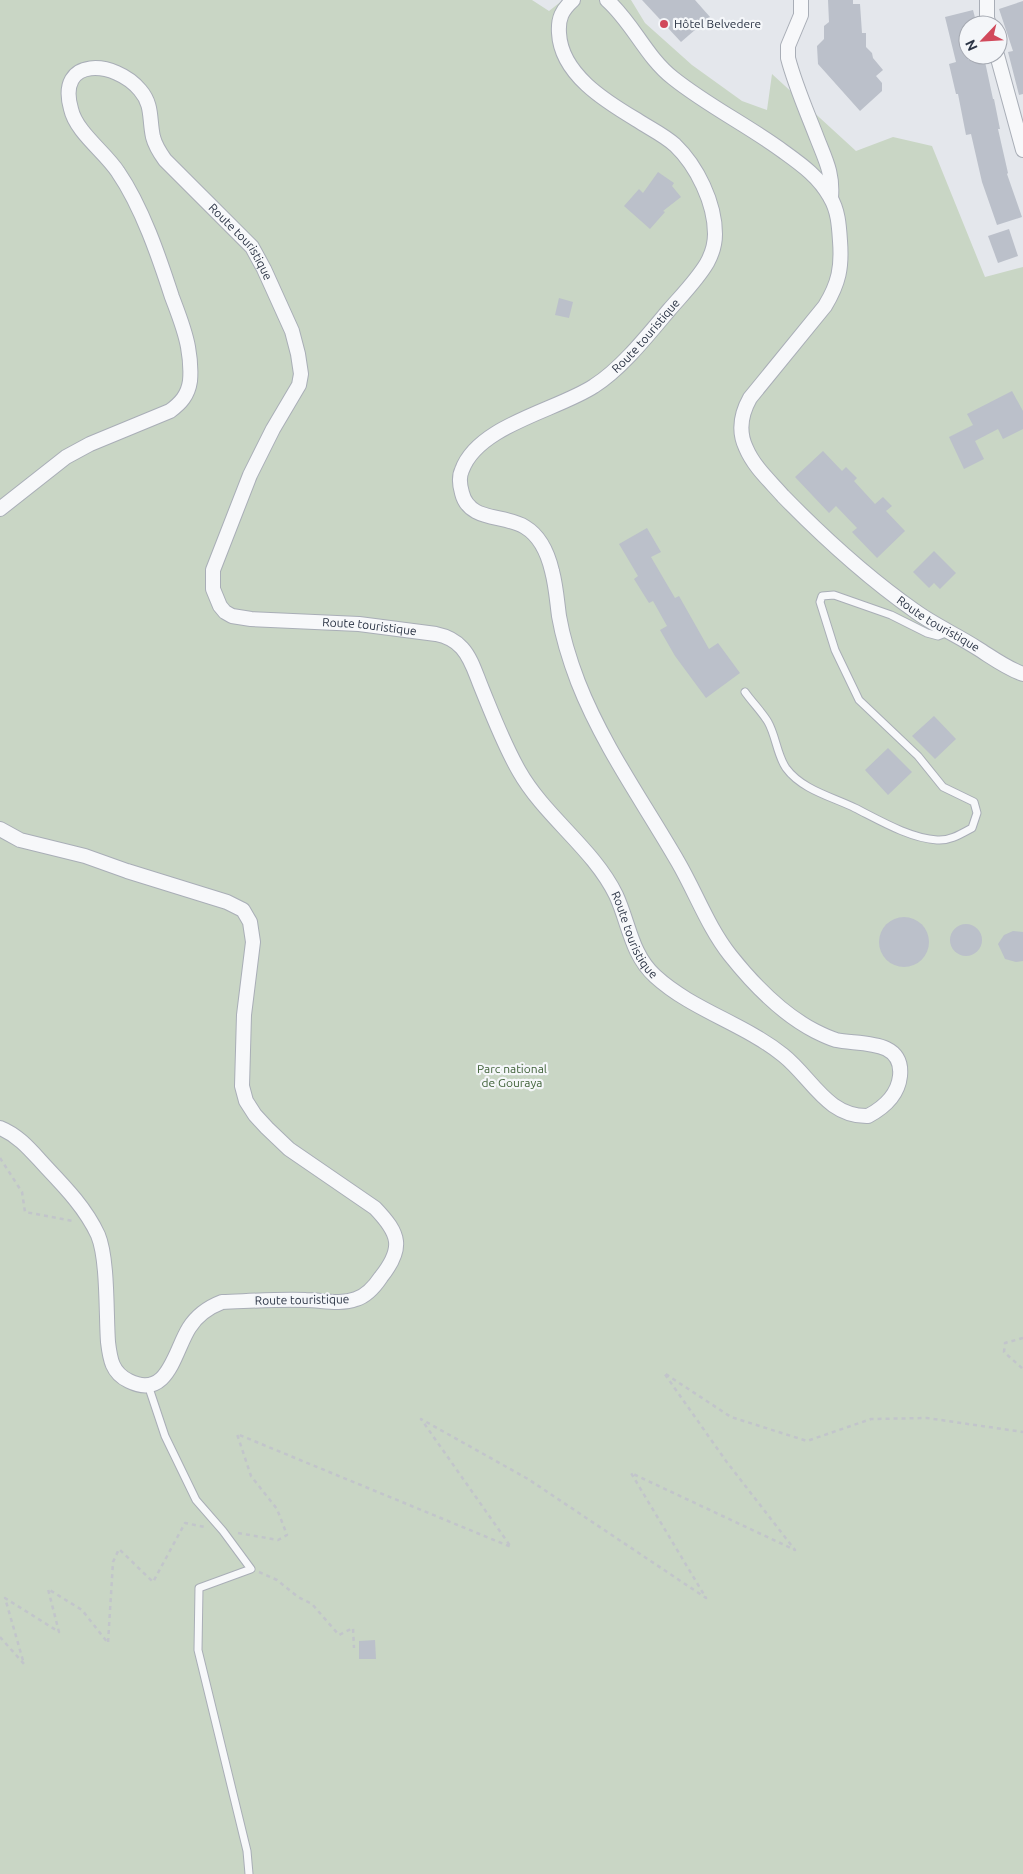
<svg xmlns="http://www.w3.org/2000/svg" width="1023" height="1874" viewBox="0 0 1023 1874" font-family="Ubuntu,sans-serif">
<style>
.green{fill:#c9d6c5}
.building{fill:#bbc0ca}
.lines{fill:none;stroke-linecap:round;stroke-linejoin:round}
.service-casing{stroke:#a9aeb7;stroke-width:9}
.minor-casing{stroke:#a9aeb7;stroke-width:16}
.path{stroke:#c2c5cb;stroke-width:2.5;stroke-dasharray:4 4;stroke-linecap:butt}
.service{stroke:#f7f8fa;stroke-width:7}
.minor{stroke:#f7f8fa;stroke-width:14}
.poi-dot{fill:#d1495b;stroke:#f4f6f9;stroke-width:2}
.labels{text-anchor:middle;stroke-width:4.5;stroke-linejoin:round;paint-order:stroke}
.poi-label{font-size:12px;fill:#2b3445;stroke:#f4f6f9;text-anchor:start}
.street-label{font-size:12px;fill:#2b3445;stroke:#f4f6f9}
.park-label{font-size:12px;fill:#3f6138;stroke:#f4f6f9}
</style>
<rect width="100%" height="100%" fill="#e4e7ec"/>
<path class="green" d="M0 0H532L549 11 563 0H631L645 23 692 65 742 101 767 110 772 74 856 151 893 137 932 146 985 277 1023 267V1874H0Z"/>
<g class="building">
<path d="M642 0H695L710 17 681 42Z"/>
<path d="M828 0H853V4H860L862 33H866V47L872 53 873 58 883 70 876 76 882 83V91L860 111 818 64 817 46 824 39V26L829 22Z"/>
<path d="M1023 1V94L1019 95 1008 52 1013 51 999 9Z"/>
<path d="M973 10 977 25H968V60L984 57 993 99H994L1000 129H998L1008 173 1007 174 1022 217 997 225 982 182 971 134 966 135 958 94H956L949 64 956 62 945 17Z"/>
<path d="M658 172 674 183 672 186 681 197 663 211 665 212 650 229 624 206 639 189 643 193Z"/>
<path d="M1009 229 1018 256 998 263 988 236Z"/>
<path d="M559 298 573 302 569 318 555 315Z"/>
<path d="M1012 391 1023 411V429L1003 439 998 429 975 441 984 459 964 469 949 437 973 425 967 414Z"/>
<path d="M823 451 842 471 846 467 857 478 854 481 875 504 883 497 892 506 886 511 905 531 877 558 852 532 857 528 836 506 829 513 795 477Z"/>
<path d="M647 528 661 552 651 557 675 598 679 596 709 649 718 643 740 673 706 698 675 656 660 630 667 626 653 601 649 603 634 579 638 576 619 544Z"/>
<path d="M934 551 956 573 940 589 934 583 929 588 913 572Z"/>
<path d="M934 716 956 739 935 759 912 736Z"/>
<path d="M888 748 912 772 888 795 865 770Z"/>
<circle cx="904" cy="942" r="25"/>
<circle cx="966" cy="940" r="16"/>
<path d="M1013 931 1023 932V961L1016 962 1005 959 998 944 1004 935Z"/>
<path d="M375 1640 376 1659H359V1641Z"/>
</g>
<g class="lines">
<g class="service-casing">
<g id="service">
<path d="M745 692C752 702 762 712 768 722 776 736 777 755 786 768 802 790 833 797 855 808 879 820 909 838 937 840 950 841 961 834 972 828L977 813 974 802 943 787 918 756 859 700 835 650 820 602 822 596 834 595 891 615 927 633 938 636 948 632"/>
<path d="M148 1385 165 1436 196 1500 223 1531 251 1569 199 1588 198 1650 247 1851 249 1874"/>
</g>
</g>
<g class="minor-casing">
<g id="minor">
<path id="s1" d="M607 0C633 23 646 57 673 78 708 106 749 126 784 152 802 165 819 177 830 197 838 210 839 225 840 241 842 267 839 283 825 306L750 398C741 414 738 431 746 448 754 467 770 481 783 496 823 537 868 578 915 611 934 625 957 635 977 648 993 658 1006 668 1023 674"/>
<path d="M801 0V15L788 46V58C795 85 807 112 817 138 826 161 833 173 831 198"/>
<path d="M987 0V18L989 25"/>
<path d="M997 55 1023 150"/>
<path id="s2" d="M0 509 66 457 90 444 170 411C181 403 188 395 190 381 191 370 190 358 188 347 185 330 178 313 172 297 159 257 142 207 118 172 105 152 76 132 71 109 56 56 115 60 140 90 153 105 149 119 153 137 155 145 160 153 165 160L252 247 264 269 292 331 298 354 301 374 299 385 273 429 250 475 213 570V589L220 606 225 612 232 616 251 619 359 624 436 634C446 636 455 640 462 648 472 659 476 675 482 689 493 716 504 745 519 771 545 817 593 848 616 895 629 923 631 954 655 976 692 1010 743 1023 783 1055 812 1078 827 1117 868 1116 883 1108 898 1095 900 1076 904 1038 858 1045 836 1040 829 1038 821 1034 815 1031 782 1014 753 984 730 955 708 927 696 893 678 862 644 803 603 746 578 682 570 661 563 639 559 616 557 601 556 586 552 571 548 554 540 536 525 527 504 514 469 522 462 493 460 486 459 476 462 470 478 425 558 410 594 386 621 369 648 335 669 310 682 295 697 280 707 263 712 254 715 244 715 234 715 203 697 166 675 145 664 135 649 128 637 120 605 101 561 74 559 33 558 18 562 10 573 0"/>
<path d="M0 829 20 840 85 856 127 871 227 902 243 910 250 922 253 942 244 1015 242 1086 246 1101 255 1115 267 1128 289 1149 375 1208C400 1234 404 1248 381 1277 375 1286 366 1296 356 1299 340 1305 322 1300 306 1300 278 1299 250 1301 222 1302 209 1307 197 1315 189 1328 174 1352 168 1400 129 1381 112 1373 110 1359 108 1342 106 1314 108 1259 98 1235 86 1209 66 1188 47 1168 32 1152 20 1136 0 1128"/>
</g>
</g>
<g class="path">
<path d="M0 1158 22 1192 25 1212 73 1221"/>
<path d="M1023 1338 1005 1343 1004 1352 1023 1369"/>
<path d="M238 1533 278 1540 287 1535 277 1509 251 1476 237 1434 511 1547 421 1419 528 1479 706 1598 631 1473 795 1550 726 1461 664 1373 731 1417 807 1441 871 1419 927 1418 1023 1432"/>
<path d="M259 1572 277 1580 298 1597 312 1604 339 1635 353 1628 354 1648"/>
<path d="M0 1637 24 1664 5 1598 59 1632 48 1589 82 1610 108 1643 113 1562 119 1549 153 1582 185 1523 205 1527"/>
</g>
<use href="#service" class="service"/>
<use href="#minor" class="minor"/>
</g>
<circle class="poi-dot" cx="664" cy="24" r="5"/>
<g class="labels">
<g class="poi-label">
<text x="674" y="28">Hôtel Belvedere</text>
</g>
<g class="street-label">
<text dy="4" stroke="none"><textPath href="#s2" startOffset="834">Route touristique</textPath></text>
<text dy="4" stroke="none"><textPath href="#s2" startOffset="3216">Route touristique</textPath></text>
<text dy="4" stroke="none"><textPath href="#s1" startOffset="848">Route touristique</textPath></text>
<text dy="4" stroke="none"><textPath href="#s2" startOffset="1389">Route touristique</textPath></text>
<text dy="4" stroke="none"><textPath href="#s2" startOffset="1824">Route touristique</textPath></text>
<text transform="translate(302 1300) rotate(-1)" y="4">Route touristique</text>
</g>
<g class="park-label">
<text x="512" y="1073">Parc national<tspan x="512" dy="14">de Gouraya</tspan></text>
</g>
</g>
<g transform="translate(983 40) rotate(245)"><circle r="24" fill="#f4f6f9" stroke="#a4a8b1"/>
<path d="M0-4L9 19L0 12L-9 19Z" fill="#d1495b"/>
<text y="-8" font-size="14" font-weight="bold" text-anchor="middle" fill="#2b3445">N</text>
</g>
</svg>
